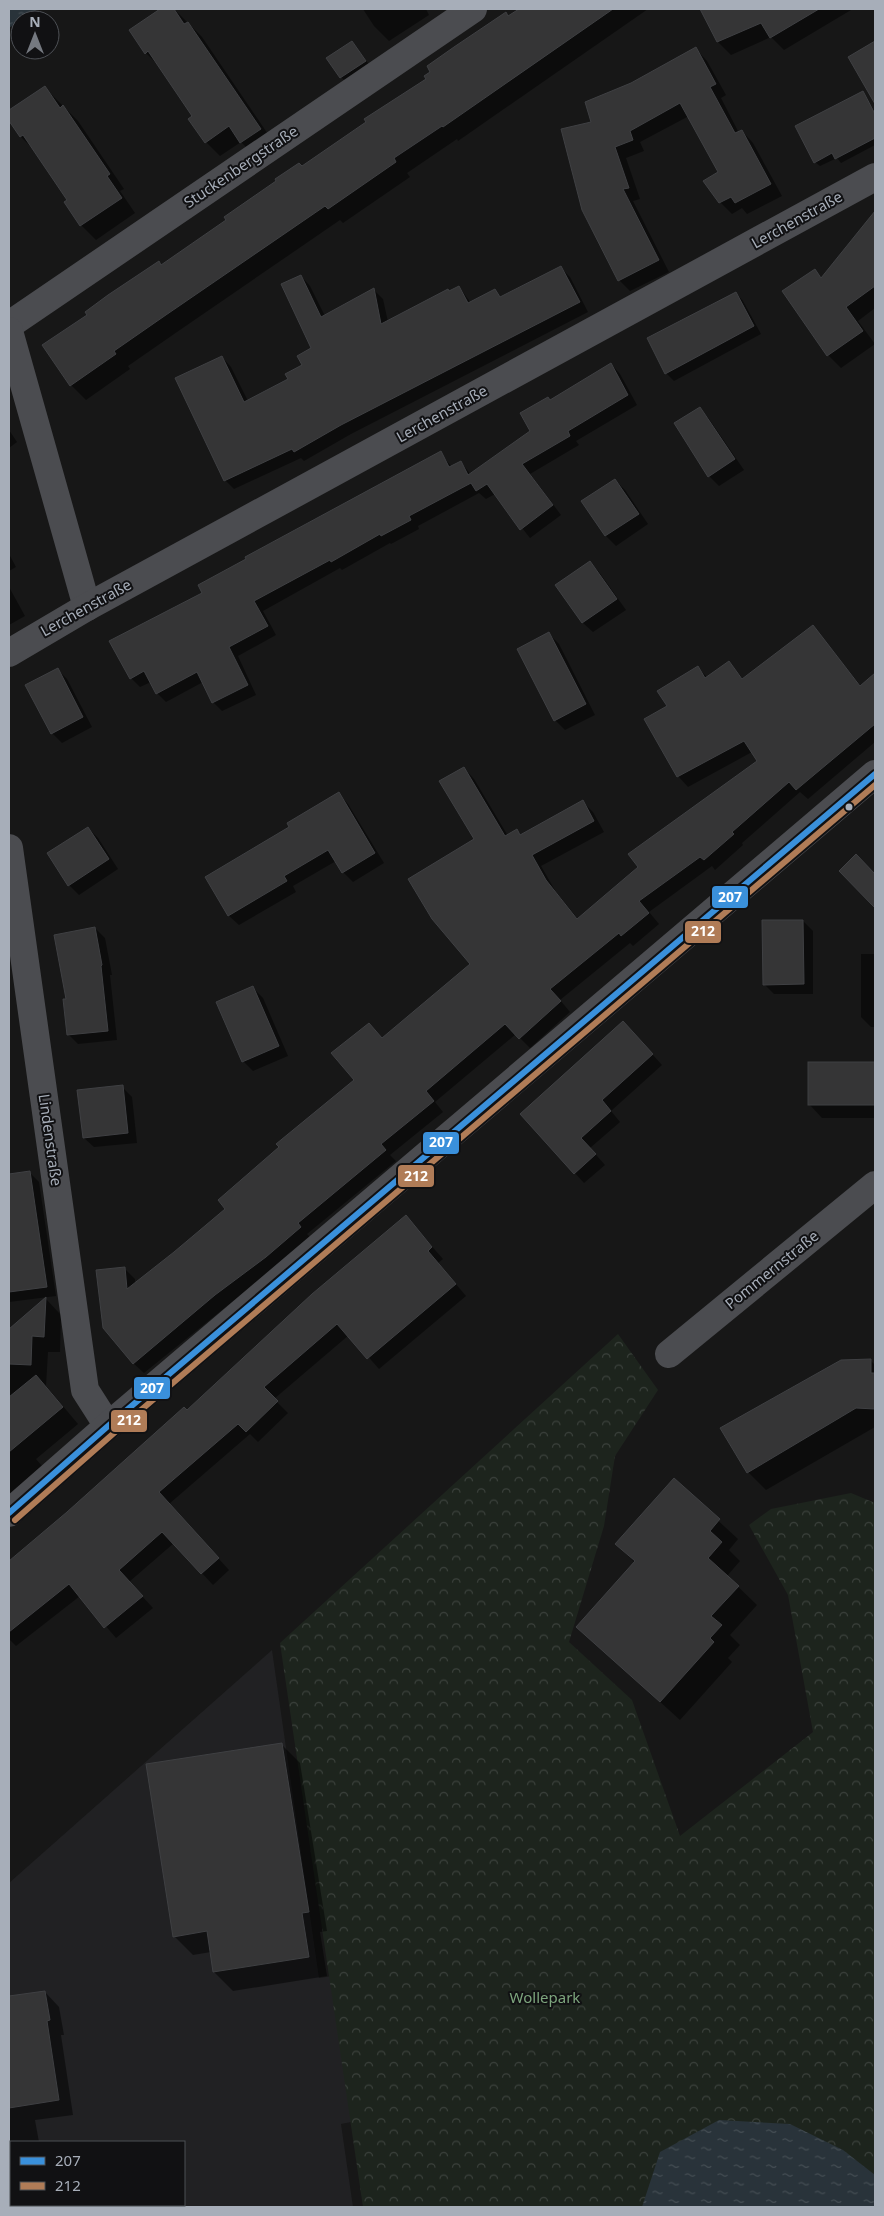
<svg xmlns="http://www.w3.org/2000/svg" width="884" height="2216" viewBox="0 0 884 2216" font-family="'Noto Sans',sans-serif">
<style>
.built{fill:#212123;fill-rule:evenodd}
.park{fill:url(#park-crowns)}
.water{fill:url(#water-ripples)}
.shadow{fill:#0007}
.building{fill:#353536;stroke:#3f4043}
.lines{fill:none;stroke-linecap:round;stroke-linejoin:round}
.minor{stroke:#4b4c50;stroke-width:28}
.bus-1-casing{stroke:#111113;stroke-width:10}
.bus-2-casing{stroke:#111113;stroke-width:10}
.bus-1{stroke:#3a90db;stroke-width:6}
.bus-2{stroke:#b07c57;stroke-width:6}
.bus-dot{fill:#a7aeb9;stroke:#111113;stroke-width:2}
.labels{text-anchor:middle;stroke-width:4;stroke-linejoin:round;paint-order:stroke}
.street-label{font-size:15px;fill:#a7aeb9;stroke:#111113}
.park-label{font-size:15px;fill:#7da57d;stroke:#111113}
.line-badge{stroke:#111113;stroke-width:2}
.badge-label{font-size:14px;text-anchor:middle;font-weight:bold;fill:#fff}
</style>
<defs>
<pattern id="park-crowns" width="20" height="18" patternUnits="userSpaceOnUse" patternTransform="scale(1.25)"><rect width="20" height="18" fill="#1d241d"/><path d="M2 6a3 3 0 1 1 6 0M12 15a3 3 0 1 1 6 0" fill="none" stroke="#3b413c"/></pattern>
<pattern id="water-ripples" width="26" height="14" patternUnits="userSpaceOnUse" patternTransform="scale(1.25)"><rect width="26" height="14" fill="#29333a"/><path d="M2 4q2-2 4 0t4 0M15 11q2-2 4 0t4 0" fill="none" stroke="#454e54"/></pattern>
</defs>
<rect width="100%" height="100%" fill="#171717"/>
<path class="built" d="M272 1650 319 1978 405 1965 427 2107 341 2124 353 2207H9V1883ZM11 2142H184V2205H11Z"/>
<path class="park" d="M618 1334 658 1390 615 1456 604 1526 569 1642 632 1700 680 1836 813 1732 788 1595 749 1525 771 1509 851 1493 875 1503V2207H363L280 1643Z"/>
<g class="water">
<path d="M9 9H38L9 28Z"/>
<path d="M719 2120 790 2124 843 2150 875 2175V2207H642L660 2152Z"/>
</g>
<g class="shadow">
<path d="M162 9H174L202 37 274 143 255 156 241 142 220 156 206 142 194 116 160 67 146 53 130 30Z"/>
<path d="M363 9H426L429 15 389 41 374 26Z"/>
<path d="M527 9H648L458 141 457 139 407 173 410 177 343 223 340 220 177 332 128 366 130 369 86 400 71 385 162 266 428 79 509 17 516 16Z"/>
<path d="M722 9H850L851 10 784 50 771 37 731 55 718 42 706 18Z"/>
<path d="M352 42 370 66 346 82 341 77Z"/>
<path d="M875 43V97L869 91 850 57Z"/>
<path d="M696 49 707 61 726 95 721 98 739 133 742 131 753 143 782 196 747 214 742 208 732 214 720 202V173L689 116 640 142 644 151 626 158 640 199 633 201 669 272 630 291 619 280 592 122 632 84Z"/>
<path d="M45 88 78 121 124 189 120 191 135 213 96 240 81 225 66 202 69 200 35 151 21 137 9 119V112Z"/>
<path d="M863 92 875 112V145L841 163 837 158 820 166 815 162Z"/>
<path d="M865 226 875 235V308L858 321 875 344 841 368 828 355 814 270 823 279Z"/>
<path d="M561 268 570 277 588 312 351 434 304 461 301 458 234 489 225 480 222 357 231 367 248 401 289 380 303 366 313 349 301 276 310 286 325 316 374 290 383 299 388 322 459 287 471 303 495 291 502 298Z"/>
<path d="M736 293 743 301 761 334 674 381 666 373Z"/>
<path d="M611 364 620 374 637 405 576 441 579 445 530 474 561 515 530 538 495 494 486 499 479 493 418 526 419 529 391 544 390 543 342 570 340 568 263 611 276 635 238 656 256 695 222 711 213 702 203 682 166 702 157 693 151 682 140 687 131 678 204 593 440 453 452 467 461 462 471 475 532 431 550 401Z"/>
<path d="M700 409 709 419 744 470 719 486 709 476 675 423Z"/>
<path d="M9 430 17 442 9 448Z"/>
<path d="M615 480 625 490 648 524 616 546 606 536 583 502Z"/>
<path d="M9 554 16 567 9 571Z"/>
<path d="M590 562 599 572 626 610 593 632 583 623 557 585Z"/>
<path d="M9 587 25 616 9 625Z"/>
<path d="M813 627 861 686 875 675V742L808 799 800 792 742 843 743 845 715 870 712 866 649 912 659 924 633 946 630 943 560 1000 570 1012 530 1048 516 1034 435 1102 443 1112 390 1155 396 1161 307 1234 311 1238 144 1373 133 1363 124 1268 135 1279V1284L227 1209 356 1081 369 1024 383 1039 472 965 475 840 464 768 474 779 508 836 517 831 521 835 583 802 593 812 604 832 541 866 556 892 578 919 758 761 752 752 688 787 678 776 668 706 697 667 708 678 729 663 744 680Z"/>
<path d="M549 634 559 644 595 715 565 730 555 720Z"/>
<path d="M57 669 67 679 92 727 62 743 52 733Z"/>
<path d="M339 794 348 804 384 863 353 882 343 872 336 861 293 886 296 892 239 925 229 916 206 877 291 827Z"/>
<path d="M88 828 98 838 118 869 79 895 69 885Z"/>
<path d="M803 921 813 931V994H774L764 984Z"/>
<path d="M95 928 105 938 112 975H110L117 1040 78 1044 68 1034V1000Z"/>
<path d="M861 954H875V1027H871L861 1017Z"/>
<path d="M253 988 263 998 288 1056 253 1071 243 1061Z"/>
<path d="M633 1033 662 1065 611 1111 620 1122 590 1148 605 1165 584 1183 521 1114Z"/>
<path d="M810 1063 875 1064V1118H822L809 1104Z"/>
<path d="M122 1087 132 1097 137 1143 94 1147 84 1138Z"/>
<path d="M29 1172 39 1182 56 1296 9 1302V1175Z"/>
<path d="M406 1217 443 1259 438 1263 466 1296 379 1369 349 1335 274 1399 288 1413 258 1442 250 1434 169 1504 229 1570 213 1585 174 1543 129 1582 153 1608 116 1638 80 1596 16 1646 9 1639V1561L187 1412Z"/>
<path d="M46 1299 61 1315 60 1352H48L46 1386 78 1424 36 1459 42 1466 9 1494V1331Z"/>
<path d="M870 1360 875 1365V1427L766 1490 748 1472Z"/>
<path d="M674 1480 738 1539 729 1550 740 1561 727 1576 757 1605 730 1635 740 1645 728 1658 732 1662 680 1720 578 1627 635 1563 617 1544Z"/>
<path d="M281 1744 300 1763 327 1931 320 1932 327 1976 233 1991 214 1972 211 1952 193 1955 174 1936Z"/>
<path d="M45 1992 59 2007 64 2035H61L73 2115 35 2120 39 2142H11V2205H79L80 2207H9V1998Z"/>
</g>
<g class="building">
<path d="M160 9H174L184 24 188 22 261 129 240 143 229 126 205 143 188 119 192 116 148 51 145 54 129 30Z"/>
<path d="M519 9H613L443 127 442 126 394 158 396 162 328 209 325 206 163 317 114 351 116 354 70 386 42 345 87 315 85 312 108 295 159 261 161 265 226 220 224 217 276 181 275 179 299 163 302 166 366 122 364 119 426 79 424 76 430 72 427 66 454 47 506 12 508 16Z"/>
<path d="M700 9H819L770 38 761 23 717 42Z"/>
<path d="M352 41 366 61 340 78 326 58Z"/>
<path d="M875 41V104L848 57Z"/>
<path d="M696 47 716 84 710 87 735 133 742 130 771 184 735 203 731 197 719 203 703 181 718 172 680 103 630 131 633 140 615 147 629 188 623 189 659 260 618 281 582 210 561 129 591 122 585 102 631 83Z"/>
<path d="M45 86 60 108 63 105 110 174 107 176 122 198 80 226 64 202 67 200 23 135 20 137 9 121V110Z"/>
<path d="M863 91 875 114V138L835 159 832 153 814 163 795 126Z"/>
<path d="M875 211V286L846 307 863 331 827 356 782 291 815 269 821 278Z"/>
<path d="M561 266 580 302 341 425 294 452 292 449 224 481 175 378 222 356 244 402 288 379 285 374 302 365 297 356 311 348 281 284 301 275 321 317 374 288 381 324 448 289 449 291 459 286 468 303 495 289 500 297Z"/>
<path d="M736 292 754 326 665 374 647 338Z"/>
<path d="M611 363 628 395 568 431 570 436 522 464 553 505 520 530 487 484 476 491 471 483 409 516 411 520 381 536 380 534 331 562 330 560 254 601 268 626 229 647 248 685 212 703 197 672 156 694 144 671 130 679 109 641 202 593 198 585 246 559 245 557 441 451 449 467 461 461 468 475 530 431 520 413 548 397 550 400Z"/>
<path d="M700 407 735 459 708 477 674 423Z"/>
<path d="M615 479 639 514 605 536 581 501Z"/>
<path d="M590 561 617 599 582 623 555 585Z"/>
<path d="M813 625 860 686 875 673V724L796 790 789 782 732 832 734 834 704 860 700 857 639 901 649 913 621 936 619 933 550 989 561 1001 519 1039 505 1024 426 1091 434 1101 381 1144 386 1150 298 1223 301 1227 266 1257 215 1295 133 1364 103 1328 96 1270 125 1267 127 1289 174 1252 225 1209 218 1200 279 1147 276 1144 354 1080 331 1053 369 1023 382 1038 470 964 432 919 408 879 474 839 439 781 464 767 505 836 517 829 520 835 583 800 594 821 532 855 546 880 577 919 638 867 628 854 757 761 744 741 677 777 644 719 667 706 657 691 698 666 705 678 729 661 742 679Z"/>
<path d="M549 632 586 704 554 721 517 649Z"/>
<path d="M58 668 83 717 51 734 25 685Z"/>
<path d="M339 792 375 853 342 873 328 850 284 876 287 881 228 916 205 877 289 827 287 823Z"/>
<path d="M88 827 109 859 68 886 47 853Z"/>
<path d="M856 854 875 874V908L839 871Z"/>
<path d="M762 920H803L804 984 763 985Z"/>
<path d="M95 927 102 965 101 966 108 1031 67 1035 63 999H66L54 935Z"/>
<path d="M253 986 279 1046 242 1062 216 1002Z"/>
<path d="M623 1021 653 1054 602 1100 611 1111 581 1138 596 1154 574 1174 520 1114Z"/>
<rect x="808" y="1062" width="67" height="43"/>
<path d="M123 1085 128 1133 83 1138 77 1090Z"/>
<path d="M30 1171 47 1287 9 1292V1174Z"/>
<path d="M406 1215 432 1247 428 1251 456 1284 367 1359 337 1324 264 1387 278 1401 246 1432 238 1424 159 1492 219 1558 201 1574 162 1532 119 1570 143 1596 104 1628 69 1584 9 1632V1561L67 1512 184 1407 187 1410 312 1294Z"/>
<path d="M46 1297 44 1337 32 1336 31 1365 9 1364V1329Z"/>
<path d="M871 1359V1373H875V1409L856 1408 747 1473 720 1428 841 1360Z"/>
<path d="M36 1375 63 1407 9 1452V1397Z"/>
<path d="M674 1478 720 1519 710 1531 722 1542 708 1558 739 1586 711 1616 722 1625 710 1638 714 1642 660 1702 576 1627 635 1561 615 1544Z"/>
<path d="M282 1743 309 1912 302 1913 309 1957 213 1972 207 1931 173 1937 146 1764Z"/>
<path d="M45 1991 50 2020 47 2021 59 2100 9 2108V1996Z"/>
</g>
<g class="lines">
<g class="minor">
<path d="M9 325 473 9"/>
<path d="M9 331 87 607"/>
<path d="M9 653 87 607 875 177"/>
<path d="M9 848 85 1390 108 1426"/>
<path d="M669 1354 875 1185"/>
<path d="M9 1513 108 1426 875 774"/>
</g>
<g class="bus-1-casing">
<path id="bus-1" d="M9 1513 108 1426 875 774"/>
</g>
<g class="bus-2-casing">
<path id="bus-2" d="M15 1520 114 1433 875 785"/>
</g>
<use href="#bus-1" class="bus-1"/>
<use href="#bus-2" class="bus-2"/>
</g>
<circle class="bus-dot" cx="849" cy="807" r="4.5"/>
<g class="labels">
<g class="street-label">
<text transform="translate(241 167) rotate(-34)" y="5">Stuckenbergstraße</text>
<text transform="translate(797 220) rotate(-29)" y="5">Lerchenstraße</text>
<text transform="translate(442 414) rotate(-29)" y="5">Lerchenstraße</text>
<text transform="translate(86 608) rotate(-29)" y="5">Lerchenstraße</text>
<text transform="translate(50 1140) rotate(82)" y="5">Lindenstraße</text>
<text transform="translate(772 1270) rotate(-39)" y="5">Pommernstraße</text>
</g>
<g class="park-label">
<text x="545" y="2003">Wollepark</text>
</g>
</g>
<g class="line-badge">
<rect x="711" y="885" width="38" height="24" rx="5" fill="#3a90db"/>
<rect x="684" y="920" width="38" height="24" rx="5" fill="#b07c57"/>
<rect x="422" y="1131" width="38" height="24" rx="5" fill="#3a90db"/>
<rect x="397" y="1164" width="38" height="24" rx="5" fill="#b07c57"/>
<rect x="133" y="1376" width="38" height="24" rx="5" fill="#3a90db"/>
<rect x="110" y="1409" width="38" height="24" rx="5" fill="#b07c57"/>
</g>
<g class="badge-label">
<text x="730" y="902">207</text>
<text x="703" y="936">212</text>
<text x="441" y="1147">207</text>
<text x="416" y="1181">212</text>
<text x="152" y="1393">207</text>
<text x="129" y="1425">212</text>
</g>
<rect width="884" height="2216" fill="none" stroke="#a7aeb9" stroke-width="20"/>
<rect x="10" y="2141" width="175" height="65" fill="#111113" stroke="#4d5055"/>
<rect x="20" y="2157" width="25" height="8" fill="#3a90db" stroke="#4d5055"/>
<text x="55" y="2166" font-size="15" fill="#a7aeb9">207</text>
<rect x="20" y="2182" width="25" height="8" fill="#b07c57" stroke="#4d5055"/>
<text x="55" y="2191" font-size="15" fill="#a7aeb9">212</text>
<g transform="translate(35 35)"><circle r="24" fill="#111113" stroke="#4d5055"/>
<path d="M0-4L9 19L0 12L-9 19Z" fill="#757980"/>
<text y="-8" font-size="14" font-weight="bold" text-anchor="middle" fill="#a7aeb9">N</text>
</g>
</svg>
